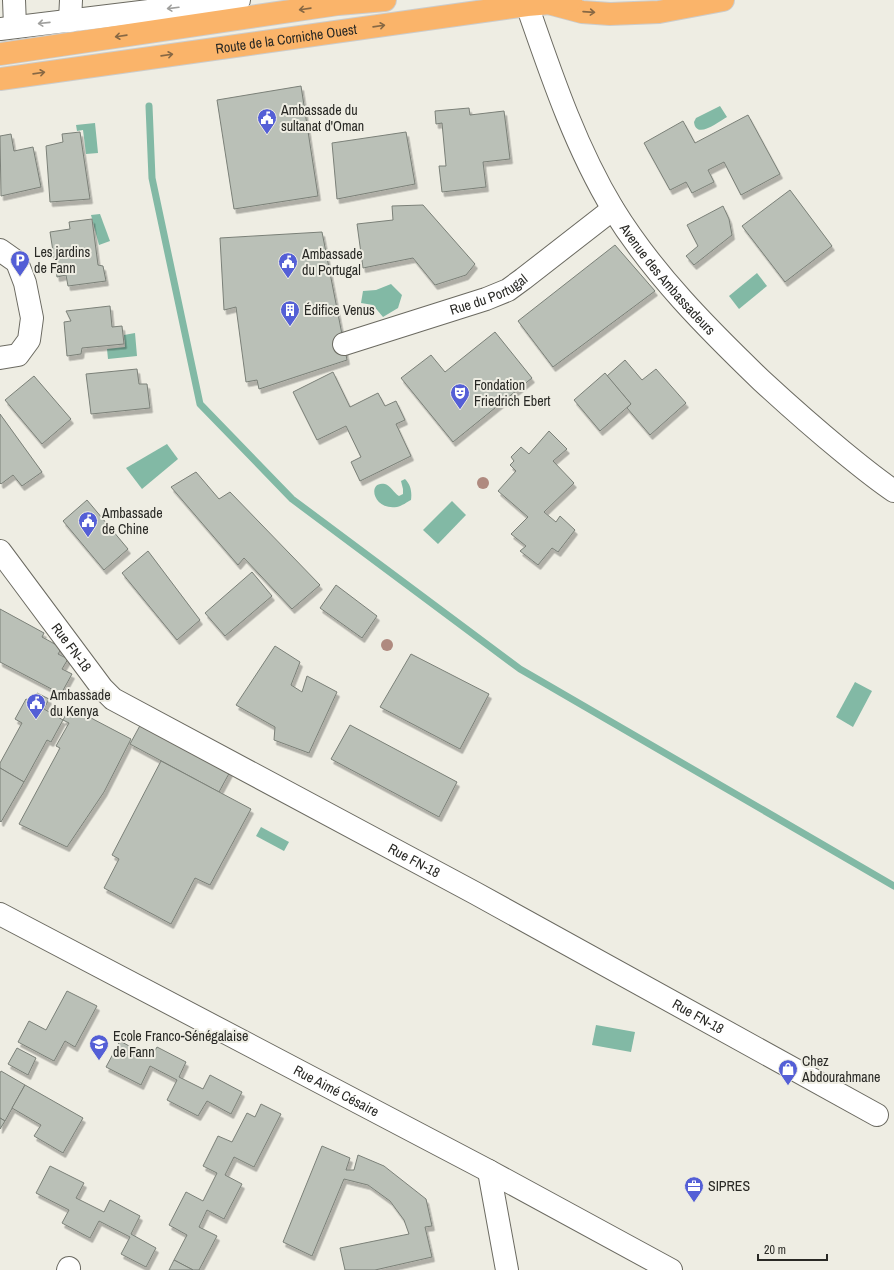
<svg xmlns="http://www.w3.org/2000/svg" width="894" height="1270" viewBox="0 0 894 1270" font-family="'Archivo Narrow',sans-serif">
<style>
.water{fill:#82b9a5}
.lines{fill:none;stroke-linecap:round;stroke-linejoin:round}
.stream{stroke:#82b9a5;stroke-width:7}
.building{fill:#bac0b7;stroke:#7b8078;filter:url(#shadow)}
.minor-casing{stroke:#6b6a61;stroke-width:24}
.highway-casing{stroke:#cccccb;stroke-width:24}
.minor{stroke:#fff;stroke-width:22}
.highway{stroke:#fab46a;stroke-width:22}
.tree{fill:#af8a7f}
.oneway{stroke:#9f9f9d}
.oneway2{stroke:#876844}
.labels{text-anchor:middle;stroke-width:4;stroke-linejoin:round;paint-order:stroke}
.street-label{font-size:14px;fill:#292925;stroke:#eeede3}
.poi-label{font-size:14px;fill:#292925;stroke:#eeede3;text-anchor:start}
</style>
<defs>
<filter id="shadow"><feDropShadow dx="2.5" dy="4.5" stdDeviation="0" flood-color="#0004"/></filter>
</defs>
<rect width="100%" height="100%" fill="#eeede3"/>
<g class="water">
<path d="M720 106 727 117C718 122 696 140 694 122L696 118Z"/>
<path d="M95 123 98 153 86 154 83 130 77 131 76 125Z"/>
<path d="M100 214 110 241 99 245 91 215Z"/>
<path d="M757 273 767 286 739 309 729 296Z"/>
<path d="M391 284 402 295 398 308 383 317 373 305 361 303 363 291 376 290Z"/>
<path d="M135 333 137 356 108 359 107 349 125 347 124 335Z"/>
<path d="M167 444 178 459 142 489 126 468Z"/>
<path d="M405 479C411 485 412 492 411 500 407 502 402 506 397 507 372 511 367 480 385 484 390 485 394 493 399 496L403 494V489L401 481Z"/>
<path d="M452 501 466 515 438 544 423 530Z"/>
<path d="M855 682 872 691 853 727 836 717Z"/>
<path d="M261 827 289 842 284 851 256 836Z"/>
<path d="M596 1025 635 1032 631 1052 592 1045Z"/>
</g>
<g class="lines">
<path class="stream" d="M149 106 152 178 200 404 292 499 520 669 894 886"/>
</g>
<g class="building">
<path d="M301 86 318 196 234 209 217 100Z"/>
<path d="M469 108 470 115 504 111 510 159 483 162 486 187 442 192 439 166H446L442 123 436 124 435 111Z"/>
<path d="M748 115 780 174 741 195 724 162 708 170 714 182 692 193 686 182 670 190 644 143 683 121 695 143Z"/>
<path d="M80 132 90 199 50 202 46 146 63 142 62 134Z"/>
<path d="M406 132 415 184 337 199 332 143Z"/>
<path d="M11 134 14 151 33 147 41 187 1 196 0 136Z"/>
<path d="M790 190 832 246 785 282 742 226Z"/>
<path d="M423 205 475 264 466 275 435 285 413 258 363 268 357 224 393 220 392 206Z"/>
<path d="M723 206 729 219 732 235 694 265 686 256 698 246 687 225Z"/>
<path d="M92 219 98 265 103 266 106 281 68 286 66 275 57 277 50 232 70 229 69 222Z"/>
<path d="M322 232 347 360 259 389 257 380 246 382 236 307 224 310 220 238Z"/>
<path d="M615 245 655 291 553 367 518 321Z"/>
<path d="M110 306 112 327 122 326 124 344 82 348 81 354 67 356 64 322 71 321 66 311Z"/>
<path d="M495 332 532 378 453 442 401 378 431 355 445 372Z"/>
<path d="M625 360 642 380 656 369 686 403 650 435 627 408 631 404 607 376Z"/>
<path d="M137 369 139 384H147L150 408 91 414 86 374Z"/>
<path d="M333 372 350 407 378 393 385 406 396 401 405 420 396 424 411 456 360 481 351 462 361 457 346 426 317 440 293 392Z"/>
<path d="M605 373 631 404 600 431 574 400Z"/>
<path d="M34 376 71 419 42 444 5 400Z"/>
<path d="M0 414 42 472 22 486 13 475 1 484 0 483Z"/>
<path d="M549 431 567 449 553 461 574 483 544 512 556 522 560 516 575 530 558 552 552 548 538 565 520 551 526 546 511 534 528 517 498 491 516 471 510 465 514 461 511 457 521 447 529 454Z"/>
<path d="M196 472 219 499 230 492 320 585 292 609 244 558 238 565 171 487Z"/>
<path d="M87 500 128 549 104 570 63 521Z"/>
<path d="M148 551 200 620 177 640 122 573Z"/>
<path d="M252 572 272 596 225 636 205 613Z"/>
<path d="M336 585 377 616 362 638 320 608Z"/>
<path d="M0 609 44 633 42 637 62 648 58 654 68 659 62 669 72 674 61 694 0 662Z"/>
<path d="M275 646 300 662 291 685 302 692 307 676 337 692 309 753 274 740 275 727 236 705Z"/>
<path d="M411 654 489 694 460 749 380 707Z"/>
<path d="M37 693 49 699 44 709 63 720 51 742 47 740 24 782 0 768V763L22 723 15 719 26 699 32 702Z"/>
<path d="M70 707 131 739 104 792 67 847 19 824 60 748 56 746 69 723 63 720Z"/>
<path d="M143 720 232 768 219 792 130 744Z"/>
<path d="M350 725 457 782 439 817 331 759Z"/>
<path d="M161 761 251 809 210 885 195 878 171 924 104 888 119 859 112 855Z"/>
<path d="M0 768 24 782 1 822 0 821Z"/>
<path d="M67 991 97 1006 75 1047 65 1041 54 1061 18 1042 29 1021 46 1030Z"/>
<path d="M120 1041 151 1058 157 1047 186 1062 179 1077 203 1089 210 1075 242 1092 231 1114 207 1101 198 1116 167 1100 177 1080 150 1066 141 1085 106 1067Z"/>
<path d="M17 1048 36 1058 28 1075 8 1064Z"/>
<path d="M1 1071 25 1085 5 1121 0 1118V1073Z"/>
<path d="M25 1085 83 1118 63 1153 34 1136 41 1125 12 1108Z"/>
<path d="M261 1104 281 1114 254 1167 234 1157 225 1175 242 1184 224 1219 207 1210 199 1227 217 1236 199 1270H193L174 1260 187 1235 169 1225 186 1192 203 1201 217 1173 203 1166 218 1136 232 1142 247 1113 255 1117Z"/>
<path d="M0 1118 5 1121 0 1129Z"/>
<path d="M322 1146 350 1158 346 1170H354L358 1155 384 1166 426 1199 432 1226 425 1227 432 1257 375 1270H345L340 1248 409 1234 404 1220 390 1201 368 1185 344 1179 312 1256 283 1242Z"/>
<path d="M50 1166 84 1183 76 1198 104 1212 110 1200 140 1216 131 1234 156 1248 146 1267 121 1254 130 1237 99 1221 90 1238 62 1223 69 1210 36 1193Z"/>
<path d="M174 1260 193 1270H169Z"/>
</g>
<g class="lines">
<g class="minor-casing">
<g id="minor">
<path d="M14 0 15 26"/>
<path id="s1" d="M527 5C551 74 575 146 613 209 653 274 708 329 762 381 788 405 814 428 842 451 859 465 876 479 894 491"/>
<path d="M70 21 71 0"/>
<path d="M0 29 239 0"/>
<path d="M0 250 17 262 25 283 32 318 29 340 18 355 0 358"/>
<path id="s2" d="M344 344 486 299 508 290 523 279 613 209"/>
<path id="s3" d="M0 551 102 688 113 699 475 893 877 1115"/>
<path id="s4" d="M0 914 489 1171 671 1270"/>
<path d="M489 1171 507 1270"/>
<path d="M68 1270 69 1268"/>
</g>
</g>
<g class="highway-casing">
<g id="highway">
<path d="M552 4 582 12 610 14 659 12 723 0"/>
<path d="M0 54 338 4 385 0"/>
<path id="s5" d="M0 79 527 5 551 3 571 0"/>
</g>
</g>
<use href="#minor" class="minor"/>
<use href="#highway" class="highway"/>
</g>
<g class="tree">
<circle cx="483" cy="483" r="6"/>
<circle cx="387" cy="645" r="6"/>
</g>
<defs><path id="oneway-shaft" d="M-6 0H5M1.5-3L5.5 0L1.5 3" fill="none" stroke-width="1.6" stroke-linecap="round" stroke-linejoin="round"/></defs>
<g class="oneway">
<use href="#oneway-shaft" transform="translate(173 8) rotate(173)"/>
<use href="#oneway-shaft" transform="translate(44 23) rotate(174)"/>
</g>
<g class="oneway2">
<use href="#oneway-shaft" transform="translate(305 9) rotate(172)"/>
<use href="#oneway-shaft" transform="translate(589 12) rotate(4)"/>
<use href="#oneway-shaft" transform="translate(379 26) rotate(-8)"/>
<use href="#oneway-shaft" transform="translate(121 36) rotate(172)"/>
<use href="#oneway-shaft" transform="translate(167 55) rotate(-8)"/>
<use href="#oneway-shaft" transform="translate(39 73) rotate(-8)"/>
</g>
<defs>
<g id="civic-pin" transform="scale(1)"><path d="M0 17L-7.5 6A9.5 9.5 0 1 1 7.5 6Z" fill="#545fd6" stroke="#eeede3"/><path d="M-.6-6.5H3V-4.5H.6V-3L4-1V1h2V6H-6V1h2V-1L-.6-3ZM-1.2 2.5V6h2.4V2.5Z" fill="#fff"/></g>
<g id="parking-pin" transform="scale(1)"><path d="M0 17L-7.5 6A9.5 9.5 0 1 1 7.5 6Z" fill="#545fd6" stroke="#eeede3"/><path d="M-3.5-5.5H1a3.5 3.5 0 0 1 0 7H-1V5.5H-3.5ZM-1-3.4V-.6H.8a1.4 1.4 0 0 0 0-2.8Z" fill="#fff"/></g>
<g id="building-pin" transform="scale(1)"><path d="M0 17L-7.5 6A9.5 9.5 0 1 1 7.5 6Z" fill="#545fd6" stroke="#eeede3"/><path d="M-4-6H4V6H1V3H-1V6H-4ZM-2.5-4.3h1.7v1.8h-1.7ZM.8-4.3h1.7v1.8H.8ZM-2.5-1h1.7V.8h-1.7ZM.8-1h1.7V.8H.8Z" fill="#fff"/></g>
<g id="theatre-pin" transform="scale(1)"><path d="M0 17L-7.5 6A9.5 9.5 0 1 1 7.5 6Z" fill="#545fd6" stroke="#eeede3"/><path d="M-5-5.5Q0-4 5-5.5V0Q5 5 0 6Q-5 5-5 0ZM-3.3-2.5H-1v1.5H-3.3ZM1-2.5H3.3v1.5H1ZM-2.8 1Q0 5.5 2.8 1Z" fill="#fff"/></g>
<g id="school-pin" transform="scale(1)"><path d="M0 17L-7.5 6A9.5 9.5 0 1 1 7.5 6Z" fill="#545fd6" stroke="#eeede3"/><path d="M0-5L7-2L0 1L-7-2ZM-4 1L0 2.5L4 1V4Q0 6-4 4Z" fill="#fff"/></g>
<g id="shop-pin" transform="scale(1)"><path d="M0 17L-7.5 6A9.5 9.5 0 1 1 7.5 6Z" fill="#545fd6" stroke="#eeede3"/><path d="M-5-2.5h2.3a2.7 3.5 0 0 1 5.4 0H5L5.5 6h-11ZM-1.5-2.5h3a1.5 2.3 0 0 0-3 0Z" fill="#fff"/></g>
<g id="office-pin" transform="scale(1)"><path d="M0 17L-7.5 6A9.5 9.5 0 1 1 7.5 6Z" fill="#545fd6" stroke="#eeede3"/><path d="M-6-3h4V-5.5h4V-3h4V5H-6ZM-1-4.5V-3h2v-1.5ZM-6 0V1H6V0Z" fill="#fff"/></g>
</defs>
<g fill-rule="evenodd">
<use href="#civic-pin" x="267" y="118"/>
<use href="#parking-pin" x="20" y="260"/>
<use href="#civic-pin" x="288" y="262"/>
<use href="#building-pin" x="290" y="310"/>
<use href="#theatre-pin" x="460" y="393"/>
<use href="#civic-pin" x="88" y="521"/>
<use href="#civic-pin" x="36" y="703"/>
<use href="#school-pin" x="99" y="1044"/>
<use href="#shop-pin" x="788" y="1069"/>
<use href="#office-pin" x="694" y="1186"/>
</g>
<g class="labels">
<g class="street-label">
<text dy="5" stroke="none"><textPath href="#s5" startOffset="289">Route de la Corniche Ouest</textPath></text>
<text dy="5" stroke="none"><textPath href="#s1" startOffset="311">Avenue des Ambassadeurs</textPath></text>
<text dy="5" stroke="none"><textPath href="#s2" startOffset="153">Rue du Portugal</textPath></text>
<text dy="5" stroke="none"><textPath href="#s3" startOffset="120">Rue FN-18</textPath></text>
<text dy="5" stroke="none"><textPath href="#s3" startOffset="528">Rue FN-18</textPath></text>
<text dy="5" stroke="none"><textPath href="#s3" startOffset="852">Rue FN-18</textPath></text>
<text dy="5" stroke="none"><textPath href="#s4" startOffset="380">Rue Aimé Césaire</textPath></text>
</g>
<g class="poi-label">
<text x="281" y="115">Ambassade du<tspan x="281" dy="16">sultanat d'Oman</tspan></text>
<text x="34" y="257">Les jardins<tspan x="34" dy="16">de Fann</tspan></text>
<text x="302" y="259">Ambassade<tspan x="302" dy="16">du Portugal</tspan></text>
<text x="304" y="315">Édifice Venus</text>
<text x="474" y="390">Fondation<tspan x="474" dy="16">Friedrich Ebert</tspan></text>
<text x="102" y="518">Ambassade<tspan x="102" dy="16">de Chine</tspan></text>
<text x="50" y="700">Ambassade<tspan x="50" dy="16">du Kenya</tspan></text>
<text x="113" y="1041">Ecole Franco-Sénégalaise<tspan x="113" dy="16">de Fann</tspan></text>
<text x="802" y="1066">Chez<tspan x="802" dy="16">Abdourahmane</tspan></text>
<text x="708" y="1191">SIPRES</text>
</g>
</g>
<path d="M758 1254v6h69v-6" fill="none" stroke="#292925" stroke-width="2"/>
<text x="764" y="1254" font-size="12" fill="#292925" stroke="#eeede3" stroke-width="3" paint-order="stroke">20 m</text>
</svg>
